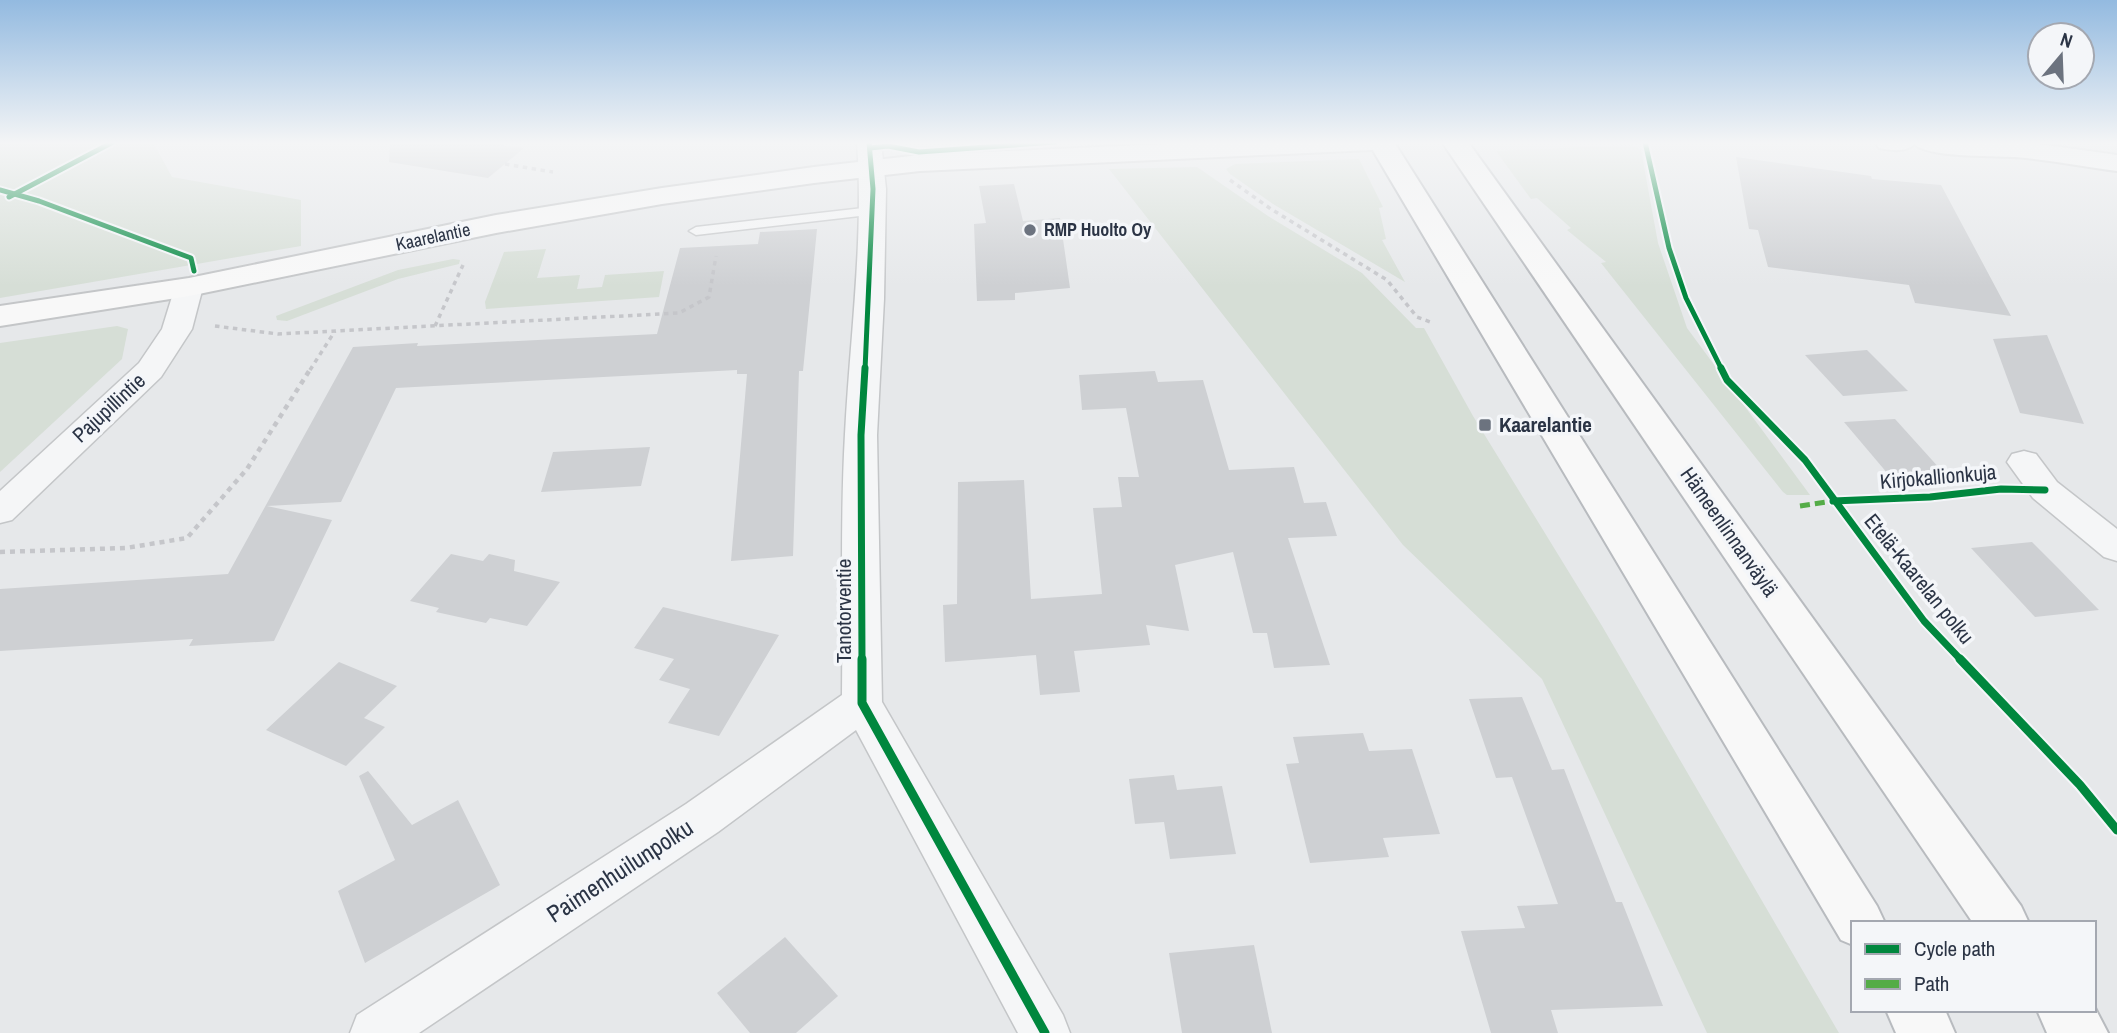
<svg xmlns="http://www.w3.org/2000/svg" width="2117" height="1033" viewBox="0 0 2117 1033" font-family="'Archivo Narrow',sans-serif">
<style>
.green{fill:#d6ded6}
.building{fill:#ced0d3}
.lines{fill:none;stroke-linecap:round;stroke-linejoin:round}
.service-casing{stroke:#c4c6c8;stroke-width:3}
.minor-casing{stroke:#c4c6c8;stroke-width:3}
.secondary-casing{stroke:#c4c6c8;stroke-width:4}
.trunk-casing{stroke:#b8bbbf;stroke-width:4}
.path-far1{stroke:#c5c6ca;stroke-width:3.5;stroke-dasharray:4.5 4.5;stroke-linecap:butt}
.path{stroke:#c5c6ca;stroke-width:4.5;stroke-dasharray:5 5;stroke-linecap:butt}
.service{fill:#f5f6f7;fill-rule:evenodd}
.minor{fill:#f5f6f7;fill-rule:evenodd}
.secondary{fill:#f8f8f8;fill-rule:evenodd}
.trunk{fill:#f8f8f8;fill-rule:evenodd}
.quiet{stroke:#54ac47;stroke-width:5;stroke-dasharray:10 5;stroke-linecap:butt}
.cycleway-far2-casing{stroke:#f4f6f9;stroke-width:9}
.cycleway-far1-casing{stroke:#f4f6f9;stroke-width:11}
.cycleway-casing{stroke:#f4f6f9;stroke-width:13}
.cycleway-far2{stroke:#00873e;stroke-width:5}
.cycleway-far1{stroke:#00873e;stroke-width:7}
.cycleway{stroke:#00873e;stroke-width:9}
.poi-dot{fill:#6c737f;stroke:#f4f6f9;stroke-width:2.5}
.labels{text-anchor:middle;stroke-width:7;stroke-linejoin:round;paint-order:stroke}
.far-poi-label{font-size:18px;font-weight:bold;fill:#2b3445;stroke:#f4f6f9;text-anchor:start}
.far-street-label{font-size:18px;fill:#2b3445;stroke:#f4f6f9}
.street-label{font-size:21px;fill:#2b3445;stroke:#f4f6f9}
.poi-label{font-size:21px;font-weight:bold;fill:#2b3445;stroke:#f4f6f9;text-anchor:start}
.near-street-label{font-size:24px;fill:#2b3445;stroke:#f4f6f9}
</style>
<rect width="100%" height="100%" fill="#e6e8ea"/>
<g class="green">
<path d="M0 142H153L172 177 301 200V246L0 298Z"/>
<path d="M1632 145 1641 150 1658 243 1687 328 1810 495H1787L1783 492 1601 263 1606 262 1567 230 1571 228 1537 198 1531 199 1496 151Z"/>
<path d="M1359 159 1383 207 1379 208 1386 239 1382 240 1405 282 1273 204 1230 174 1226 169 1235 164Z"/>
<path d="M1197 167 1268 216 1362 273 1416 328H1424L1473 416 1602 626 1839 1033H1707L1542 679 1403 545 1109 169Z"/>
<path d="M546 249 537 278 580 275 577 289 602 287 605 275 664 271 659 297 486 309 485 302 504 252Z"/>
<path d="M453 259 460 260 459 264 398 279 287 321 277 320 276 316 398 270Z"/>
<path d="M117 326 128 329 122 359 0 472V343Z"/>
</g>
<g class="building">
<path d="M390 142H479L524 148 488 178 389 162Z"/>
<path d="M1736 157 1871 176 1872 179 1941 185 2011 316 1915 303 1909 285 1768 267 1758 230 1749 229Z"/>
<path d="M1014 184 1023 221 1060 218 1070 288 1015 293V300L977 301 974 224 986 223 979 186Z"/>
<path d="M817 229 803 371H799L793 556 731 561 747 374H737V370L396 388 341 502 267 506 332 520 274 641 189 646 193 639 0 651V589L228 574 353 347 418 343 417 346 657 334 680 248 758 244 760 232Z"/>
<path d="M2047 335 2084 424 2020 413 1993 339Z"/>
<path d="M1867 350 1908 391 1843 396 1805 355Z"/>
<path d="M1155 371 1158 382 1203 380 1229 470 1294 467 1304 503 1326 502 1337 536 1288 538 1330 665 1274 668 1267 633H1253L1233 552 1175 565 1189 631 1146 625 1150 645 1074 651 1080 692 1040 695 1036 655 945 662 943 605 957 604 958 482 1024 480 1031 599 1102 594 1093 508 1122 507 1118 477H1139L1126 408 1082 410 1079 375Z"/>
<path d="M1895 419 1941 470 1888 474 1844 422Z"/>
<path d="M650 447 641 486 541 492 553 452Z"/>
<path d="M2032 542 2058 568 2099 610 2035 617 1971 548Z"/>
<path d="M451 554 483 561 489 554 515 560 514 571 560 582 527 626 490 618 486 623 436 612 439 608 410 601Z"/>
<path d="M663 607 779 635 719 736 668 723 690 689 659 680 674 659 634 648Z"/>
<path d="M339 662 397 686 364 718 385 727 346 766 266 730Z"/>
<path d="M1522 697 1552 770 1564 769 1616 902H1622L1663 1006 1551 1010 1558 1033H1491L1461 931 1525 928 1517 906 1558 904 1512 777 1496 778 1469 699Z"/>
<path d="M1363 733 1369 751 1412 749 1440 834 1383 838 1389 857 1310 863 1286 764 1299 763 1293 737Z"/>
<path d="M368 771 412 825 458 800 500 885 365 963 338 891 395 860 359 776Z"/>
<path d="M1174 775 1177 790 1222 786 1236 854 1170 859 1164 822 1135 824 1129 779Z"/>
<path d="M785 937 838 996 796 1033H750L717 993Z"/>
<path d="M1254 945 1272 1033H1182L1169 953Z"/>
</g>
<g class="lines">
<g class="service-casing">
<path id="service" d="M872 207 878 211 877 214 696 235 689 231 696 227Z"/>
</g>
<g class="minor-casing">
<g id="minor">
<path d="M857 142H881L886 189 884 299 877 435 882 702 1063 1015 1070 1033H1018L856 730 718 832 419 1033H350L357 1015 686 804 842 695C843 609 840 521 845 434 850 337 864 240 857 142Z"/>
<path d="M189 279 199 281 203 287 192 329 161 377 12 520 0 523V491L139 363 162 329 175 287 179 281Z"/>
<path d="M2024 451 2036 454 2057 482 2117 529V561L2104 557 2033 498 2007 462 2012 454Z"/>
</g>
</g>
<g class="secondary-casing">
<g id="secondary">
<path d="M1210 142H1384L1380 148 1371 150 920 171 814 183 662 204 496 233 189 296 0 326V306L189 278 496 215 662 188 814 167 920 155Z"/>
<path d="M1875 142H2025L2117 155V171C2087 167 2056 161 2026 158 2003 155 1930 159 1914 144 1906 153 1890 150 1879 148Z"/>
</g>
</g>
<g class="trunk-casing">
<g id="trunk">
<path d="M1368 142H1394L1877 906 1885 923H1853V945L1841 940Z"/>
<path d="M1442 142H1468L2021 906 2029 923H1973Z"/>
<path d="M2094 1006 2108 1033H2047L2037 1010H2094Z"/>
<path d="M1886 1010H1945L1955 1033H1896Z"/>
</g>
</g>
<g class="path-far1">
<path d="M500 144 504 142"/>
<path d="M505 164 553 172"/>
<path d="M1230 180 1271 209 1387 280 1417 317 1433 323"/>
<path d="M215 326 278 334 679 313 709 297 716 256"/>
<path d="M435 326 463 265"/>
<path d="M310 370 335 331"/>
</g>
<path class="path" d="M0 552 126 548 187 538 247 469 311 368"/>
<use href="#service" class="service"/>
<use href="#minor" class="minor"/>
<use href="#secondary" class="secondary"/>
<use href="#trunk" class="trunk"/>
<path class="quiet" d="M1800 506 1833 501"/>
<g class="cycleway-far2-casing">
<g id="cycleway-far2">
<path d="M1645 142 1669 248 1686 298 1722 370"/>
<path d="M870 148 888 146 919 152 1055 142"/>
<path d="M0 190 39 201 191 258 194 271"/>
<path d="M9 197 113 142"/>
<path d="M865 370 873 189 869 142"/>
</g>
</g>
<g class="cycleway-far1-casing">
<g id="cycleway-far1">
<path d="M1721 368 1727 380 1805 460 1924 621 1962 661"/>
<path d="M1833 501 1930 497 2001 489 2045 490"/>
<path d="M862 661 861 435 865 368"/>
</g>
</g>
<g class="cycleway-casing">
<g id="cycleway">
<path d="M862 659V703L1045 1033"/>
<path d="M1960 659 2080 785 2117 830"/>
</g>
</g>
<use href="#cycleway-far2" class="cycleway-far2"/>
<use href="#cycleway-far1" class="cycleway-far1"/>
<use href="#cycleway" class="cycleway"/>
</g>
<linearGradient id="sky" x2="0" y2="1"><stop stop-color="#93bae0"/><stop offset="0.5" stop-color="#f4f5f6"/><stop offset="1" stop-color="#f4f5f6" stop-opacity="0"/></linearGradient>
<rect width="2117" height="286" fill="url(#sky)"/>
<g class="poi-dot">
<circle cx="1030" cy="230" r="7"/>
<rect x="1478" y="418" width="14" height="14" rx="3.5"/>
</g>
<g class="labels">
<g class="far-poi-label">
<text x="1044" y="236">RMP Huolto Oy</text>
</g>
<g class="far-street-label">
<text transform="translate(433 237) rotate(-12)" y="6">Kaarelantie</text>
</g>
<g class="street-label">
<text transform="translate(109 408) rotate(-43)" y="7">Pajupillintie</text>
<text transform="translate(1938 477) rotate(-5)" y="7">Kirjokallionkuja</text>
<text transform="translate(1729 532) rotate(55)" y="7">Hämeenlinnanväylä</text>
<text transform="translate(1919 579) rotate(51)" y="7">Etelä-Kaarelan polku</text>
<text transform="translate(844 611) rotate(-90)" y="7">Tanotorventie</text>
</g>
<g class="poi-label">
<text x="1499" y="432">Kaarelantie</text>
</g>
<g class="near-street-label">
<text transform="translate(620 871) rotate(-33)" y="8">Paimenhuilunpolku</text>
</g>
</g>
<rect x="1851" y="921" width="245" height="91" fill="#f4f6f9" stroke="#a4a8b1" stroke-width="2"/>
<rect x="1865" y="944" width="35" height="10" fill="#00873e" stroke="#a4a8b1" stroke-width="2"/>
<text x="1914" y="956" font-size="21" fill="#2b3445">Cycle path</text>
<rect x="1865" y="979" width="35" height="10" fill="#54ac47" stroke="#a4a8b1" stroke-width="2"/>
<text x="1914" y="991" font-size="21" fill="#2b3445">Path</text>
<g transform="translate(2061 56) rotate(19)"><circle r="33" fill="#f4f6f9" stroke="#a4a8b1" stroke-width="2"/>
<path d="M0-5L12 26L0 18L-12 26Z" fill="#6c737f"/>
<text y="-10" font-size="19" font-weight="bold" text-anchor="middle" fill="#2b3445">N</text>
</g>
</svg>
